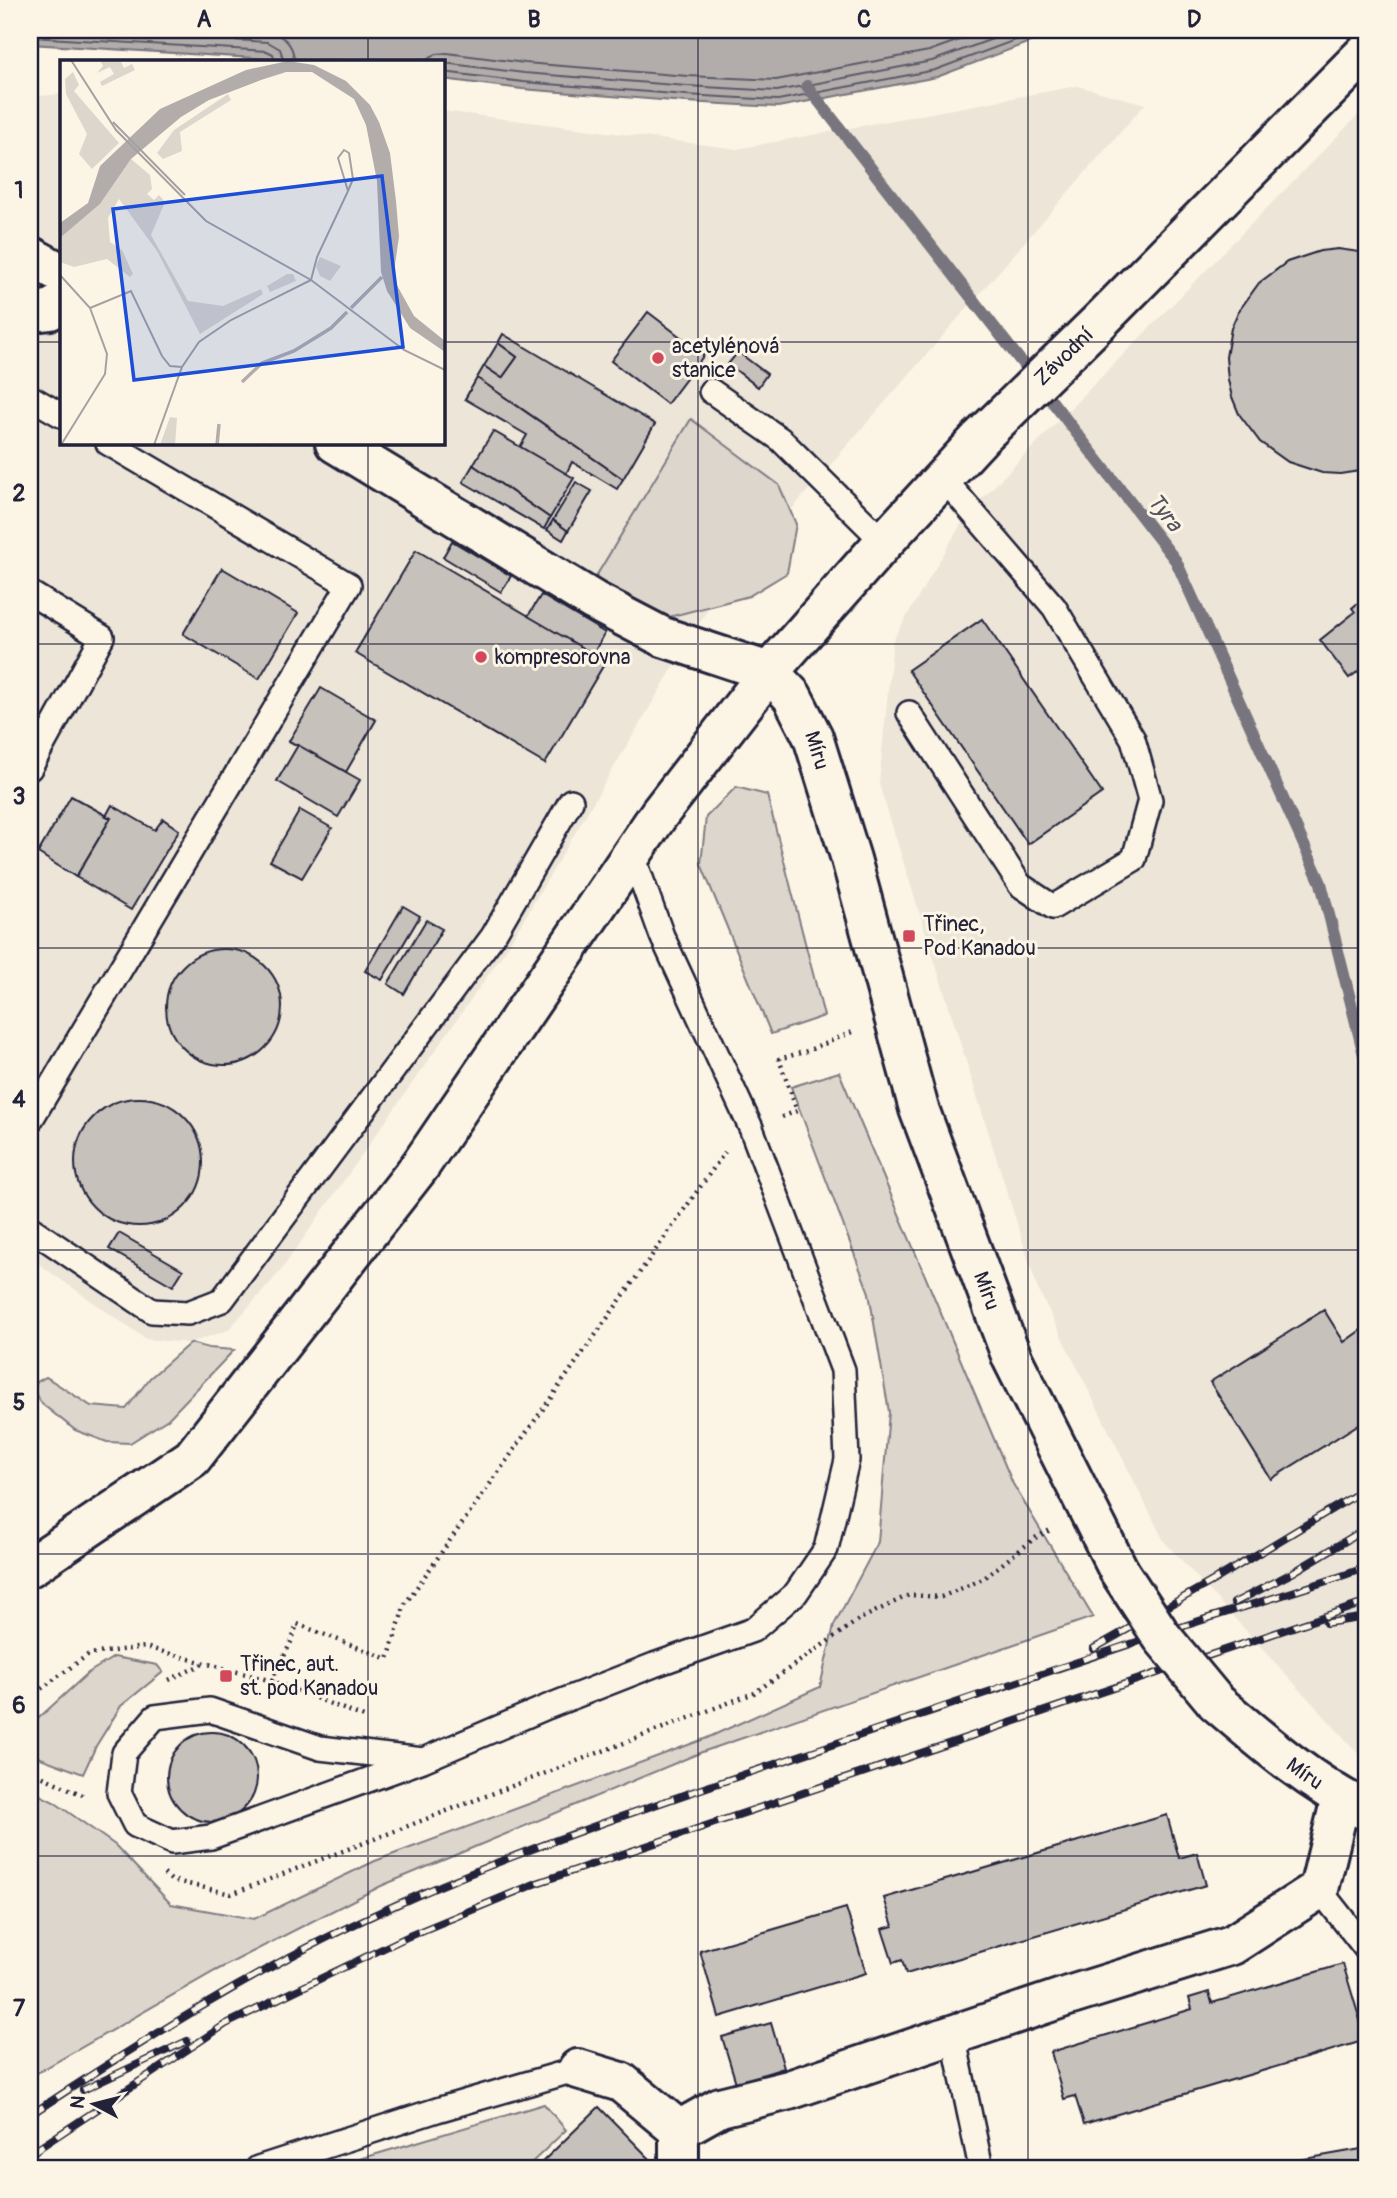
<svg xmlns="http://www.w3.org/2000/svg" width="1397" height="2198" viewBox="0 0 1397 2198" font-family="Pangolin,sans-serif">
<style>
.built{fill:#ece5d8}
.green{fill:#dcd6cc;stroke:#7f7c84;stroke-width:2}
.water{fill:#b2adab;stroke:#78757e;stroke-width:2}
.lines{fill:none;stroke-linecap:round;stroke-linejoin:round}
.shore{stroke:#5c5a68;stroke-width:2}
.stream{stroke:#78757e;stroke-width:12}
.building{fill:#c6c1bb;stroke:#22223b;stroke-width:2}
.lane-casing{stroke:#22223b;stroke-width:28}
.street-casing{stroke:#22223b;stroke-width:44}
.secondary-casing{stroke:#22223b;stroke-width:44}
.path{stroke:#22223b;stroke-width:4.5;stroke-dasharray:2 5;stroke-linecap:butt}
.lane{stroke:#fcf5e5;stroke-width:23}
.street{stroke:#fcf5e5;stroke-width:38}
.secondary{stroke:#fcf5e5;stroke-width:38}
.rail-casing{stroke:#22223b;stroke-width:8}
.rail{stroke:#fcf5e5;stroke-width:5;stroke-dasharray:16;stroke-linecap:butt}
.street-bridge-casing{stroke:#22223b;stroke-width:44;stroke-linecap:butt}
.street-bridge{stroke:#fcf5e5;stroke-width:38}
.grid{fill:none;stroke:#22223b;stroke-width:2;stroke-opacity:0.55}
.poi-dot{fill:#d1495b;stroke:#fcf5e5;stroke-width:2.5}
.labels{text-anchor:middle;stroke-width:6;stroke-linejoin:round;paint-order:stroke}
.poi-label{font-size:21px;fill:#22223b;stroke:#fcf5e5;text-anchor:start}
.street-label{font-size:21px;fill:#22223b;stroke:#fcf5e5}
.water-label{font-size:23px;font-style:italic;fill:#545362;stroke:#fcf5e5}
.inset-river{fill:none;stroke:#b2adab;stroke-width:3.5}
.inset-road{fill:none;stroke:#a5a1a1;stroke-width:2}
.view{fill:#1d4ed8;fill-opacity:0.15;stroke:#1d4ed8;stroke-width:3.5}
.inset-edge{fill:none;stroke:#22223b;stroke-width:3.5}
.neatline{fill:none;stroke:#22223b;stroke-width:2.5}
.grid-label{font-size:23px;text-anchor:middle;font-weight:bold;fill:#22223b}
</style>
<rect width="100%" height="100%" fill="#fcf5e5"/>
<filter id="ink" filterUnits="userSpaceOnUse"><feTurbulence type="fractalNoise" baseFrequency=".0143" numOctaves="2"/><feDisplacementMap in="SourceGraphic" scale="14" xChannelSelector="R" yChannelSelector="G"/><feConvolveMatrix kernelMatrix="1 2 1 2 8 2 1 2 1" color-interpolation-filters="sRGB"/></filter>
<g filter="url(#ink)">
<g class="built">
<path d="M1077 86 1145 104 715 597 505 951 279 1273 228 1330 190 1343 146 1339 30 1258V97L61 94V443H443V111L737 149Z"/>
<path d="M1367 106V1755L1358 1753 1164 1541 1037 1287 879 784 893 640 967 514Z"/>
</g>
<g class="green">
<path d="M691 419 779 485 796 524 787 573 749 596 665 618 595 578Z"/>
<path d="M736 787 767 795 824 1016 771 1034 701 864 706 817Z"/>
<path d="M839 1072 1013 1484 1093 1617 702 1752 381 1886 215 1971 30 2077V1790L54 1802 115 1845 171 1904 254 1919 375 1861 707 1738 820 1687 834 1625 878 1542 889 1412 869 1293 791 1087Z"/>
<path d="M190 1343 209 1348 234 1350 168 1419 130 1443 107 1442 75 1430 42 1404 33 1390 37 1382 46 1377 91 1406 126 1409 150 1378Z"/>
<path d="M114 1657 157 1665 163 1672 121 1706 96 1746 83 1774 30 1754V1726L88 1673Z"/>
<path d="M544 2104 566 2130 526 2168H337L340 2165Z"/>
</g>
<path class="water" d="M30 30H1062L937 77 778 107 686 102 522 89 443 79V61H302L30 44Z"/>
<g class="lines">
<g class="shore">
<path d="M61 30 268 42 280 49 284 61"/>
<path d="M238 30C262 31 293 29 294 61"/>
<path d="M30 37 267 51 273 54 275 61"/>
<path d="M425 61 436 54 447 53 525 63 688 76 776 80 929 51 987 30"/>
<path d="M443 63 524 73 687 86 777 91 932 61 1017 30"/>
<path d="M443 72 523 82 686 95 778 100 935 70 1042 30"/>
</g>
<path class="stream" d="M807 86 1176 561 1321 883 1367 1067"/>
</g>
<g class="building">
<path d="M1338 249 1367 253V470L1340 474 1322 473 1288 462 1260 442 1239 414 1232 397 1228 380 1226 357 1231 328 1238 312 1259 283 1287 262 1320 251Z"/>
<path d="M648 312 704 355 667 404 611 361Z"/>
<path d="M503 334 655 424 623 479 477 378 484 366 502 378 517 357 498 343Z"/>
<path d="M498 343 517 357 502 378 484 366Z"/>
<path d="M738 352 767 374 758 387 728 364Z"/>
<path d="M477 378 623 479 617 489 572 462 566 474 520 447 527 435 465 399Z"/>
<path d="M493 431 574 478 550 518 473 465Z"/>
<path d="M473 465 550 518 544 529 463 482Z"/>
<path d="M576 482 592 491 568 531 553 520Z"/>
<path d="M553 520 568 531 563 540 547 530Z"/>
<path d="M452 541 511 576 501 592 443 557Z"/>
<path d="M416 550 606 661 545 764 355 653Z"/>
<path d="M222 568 298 613 259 679 183 634Z"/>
<path d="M1367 588V665L1349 678 1320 640 1355 612 1352 608 1365 597 1361 593Z"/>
<path d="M541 595 605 633 593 654 528 616Z"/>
<path d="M982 619 1102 793 1028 844 908 670Z"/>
<path d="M321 688 376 720 346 772 289 741Z"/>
<path d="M298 745 360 780 338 817 277 781Z"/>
<path d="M71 796 111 818 76 877 38 853Z"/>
<path d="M112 805 155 830 163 819 179 830 131 910 76 877 111 818 106 816Z"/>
<path d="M300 810 332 828 302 878 270 861Z"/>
<path d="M403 906 420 916 382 980 365 971Z"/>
<path d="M426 920 442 929 404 994 388 984Z"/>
<circle cx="224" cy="1007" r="58"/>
<circle cx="139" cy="1162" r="64"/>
<path d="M119 1233 183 1270 173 1286 109 1249Z"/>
<path d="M1324 1310 1344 1342 1361 1330 1367 1341V1419L1271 1479 1210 1382Z"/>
<circle cx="212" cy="1777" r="45"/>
<path d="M1167 1815 1179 1858 1197 1853 1206 1885 906 1974 902 1960 893 1963 882 1929 893 1926 884 1898Z"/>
<path d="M846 1908 866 1973 719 2017 700 1951Z"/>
<path d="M1343 1964 1366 2040 1084 2124 1075 2096 1064 2099 1051 2052 1192 2009 1189 1998 1209 1992 1212 2003Z"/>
<path d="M771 2023 784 2068 736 2083 722 2037Z"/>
<path d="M599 2107 654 2163 648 2168H536Z"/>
<path d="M1367 2148V2168H1253Z"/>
</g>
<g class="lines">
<g class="lane-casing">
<g id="lane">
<path d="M711 391 780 439 884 542"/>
<path d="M30 397 61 415"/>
<path d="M30 593 102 637 30 768"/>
<path d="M909 713 1020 885 1053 907 1134 859 1150 800 1133 739 1054 607 943 478"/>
<path d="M30 1121 349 585 108 443"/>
<path d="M30 1228 152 1311 188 1313 222 1300 493 936 571 801"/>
<path d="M423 1760 320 1748 210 1710 155 1717 124 1753 119 1793 135 1825 172 1842 211 1837 423 1760 547 1707 654 1665 753 1630 796 1593 826 1549 847 1460 843 1370 751 1128 662 936 633 856"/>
<path d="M1319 1889 1367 1950"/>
<path d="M953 2035 981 2168"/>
<path d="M258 2168 437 2110 578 2069"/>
</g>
</g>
<g class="street-casing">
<g id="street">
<path d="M30 256 61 273"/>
<path d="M30 312 50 310 61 303"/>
<path id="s1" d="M335 443 594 601 663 637 769 672 792 696 813 737 851 859 919 1109 1012 1358 1119 1571"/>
<path id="s2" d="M1216 1702C1264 1743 1310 1783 1367 1811"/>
<path d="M578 2069 621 2082 679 2130"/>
<path d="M679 2168V2130L720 2107 789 2090 1068 1996 1232 1945 1319 1889 1341 1798"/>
</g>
</g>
<g class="secondary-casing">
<g id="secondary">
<path id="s3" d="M30 1567 192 1458 420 1166 659 814 769 672 884 542 980 438 1100 321 1367 51"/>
</g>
</g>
<g class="path">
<path d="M782 1117 797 1111 779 1059 807 1051 855 1031"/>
<path d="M169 1680 205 1663"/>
<path d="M272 1681 292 1640 297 1624 388 1659 405 1604 725 1152"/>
<path d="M30 1697 89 1654 145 1647 272 1681 364 1717"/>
<path d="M30 1771 87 1797"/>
<path d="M164 1874 171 1880 231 1894 754 1693 860 1619 909 1595 941 1597 983 1579 1035 1538 1052 1529"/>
</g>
<use href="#lane" class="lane"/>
<use href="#street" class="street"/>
<use href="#secondary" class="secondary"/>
<g class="rail-casing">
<g id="rail">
<path d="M1234 1603 1292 1573 1367 1528"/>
<path d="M1326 1623 1367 1617"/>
<path d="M1093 1649 1216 1579 1367 1488"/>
<path d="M83 2090 187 2041"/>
<path d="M30 2115C147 2038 267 1962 396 1905 519 1850 645 1808 772 1765 910 1718 1048 1671 1187 1625 1247 1605 1308 1589 1367 1567"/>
<path d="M30 2154 226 2024 409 1936 537 1883 1367 1602"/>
</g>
</g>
<use href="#rail" class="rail"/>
<g class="street-bridge-casing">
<path id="street-bridge" d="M1119 1571 1162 1637 1216 1702"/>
</g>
<use href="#street-bridge" class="street-bridge"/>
</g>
</g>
<path class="grid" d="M368 30V61M698 30V2168M1028 30V2168M30 342H61M443 342H1367M368 443V2168M30 644H1367M30 948H1367M30 1250H1367M30 1554H1367M30 1856H1367"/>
<g class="poi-dot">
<circle cx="658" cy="358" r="7"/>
<circle cx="481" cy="657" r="7"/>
<rect x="902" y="929" width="14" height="14" rx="3.5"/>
<rect x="219" y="1669" width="14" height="14" rx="3.5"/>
</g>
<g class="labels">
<g class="poi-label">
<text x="672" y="353">acetylénová<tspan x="672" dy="24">stanice</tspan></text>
<text x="495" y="664">kompresorovna</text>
<text x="923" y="931">Třinec,<tspan x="923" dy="24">Pod Kanadou</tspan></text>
<text x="240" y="1671">Třinec, aut.<tspan x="240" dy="24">st. pod Kanadou</tspan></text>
</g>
<g class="street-label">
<text dy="7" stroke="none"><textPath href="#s3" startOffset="1603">Závodní</textPath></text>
<text dy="7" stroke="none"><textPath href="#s1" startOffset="586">Míru</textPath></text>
<text dy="7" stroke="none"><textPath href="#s1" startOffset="1153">Míru</textPath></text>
<text dy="7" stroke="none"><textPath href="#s2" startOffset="114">Míru</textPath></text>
</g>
<g class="water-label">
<text transform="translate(1165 512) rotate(52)" y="8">Tyra</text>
</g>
</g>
<g transform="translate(60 60)">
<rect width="385" height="385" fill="#fcf5e5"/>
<path d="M40 0H60L64 8 72 4 75 10 42 26 40 22 54 14 50 7 37 13 43 6ZM13 12 19 25 14 31 59 83 32 109 19 94 27 74 6 34 5 19ZM168 34 171 40 120 72 122 91 103 99 97 93 114 70ZM71 99 90 115 92 129 87 134 94 140 99 135 105 142 91 175 128 241 163 246 201 229 203 234 140 274 97 191 59 139 48 158 50 182 62 190 73 214 70 217 47 199 14 207 0 202V178L40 144ZM260 197 281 206 270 221 260 216 256 206ZM227 214H233L236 221 210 232 207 226ZM110 357 117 358 115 385H100Z" fill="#dcd6cc"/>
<path d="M228 1 254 5 286 21 310 45 319 62 330 93 336 141 339 177 333 218 354 256 385 281V292L350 268 327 231 321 212 317 121 306 65 294 39 252 12H226L201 20 149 40 121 57 71 99 40 144 0 178V163L28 143 40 106 100 49 186 10Z" fill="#b2adab"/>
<path class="inset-river" d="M291 248 322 217M182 322 202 303 234 291 271 268 287 252M157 385 159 364"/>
<path class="inset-road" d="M11 0 56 70 146 161 251 220 344 290 385 310M53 62 125 135M0 215 30 248 47 294 45 314 1 385M251 220 257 197 288 131 293 119 289 93 284 90 278 98 288 131M30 248 71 231 102 296 110 306 122 307M94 385 122 307 139 282 171 260 251 220"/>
<path class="view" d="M322 116 343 287 74 320 53 149Z"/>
<rect width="385" height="385" class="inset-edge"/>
</g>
<rect width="1397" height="2198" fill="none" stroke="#fcf5e5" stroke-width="77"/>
<g transform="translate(94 2104) rotate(277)" stroke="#fcf5e5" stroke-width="5" paint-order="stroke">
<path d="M0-5L12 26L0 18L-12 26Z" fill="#22223b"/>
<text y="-10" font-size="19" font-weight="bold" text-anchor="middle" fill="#22223b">N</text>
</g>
<rect x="38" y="38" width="1320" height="2122" class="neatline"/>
<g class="grid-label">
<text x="204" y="27">A</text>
<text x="534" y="27">B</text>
<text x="864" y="27">C</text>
<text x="1194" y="27">D</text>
<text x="19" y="198">1</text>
<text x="19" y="501">2</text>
<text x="19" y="804">3</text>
<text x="19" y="1107">4</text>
<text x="19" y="1410">5</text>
<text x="19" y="1713">6</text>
<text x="19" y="2016">7</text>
</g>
</svg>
